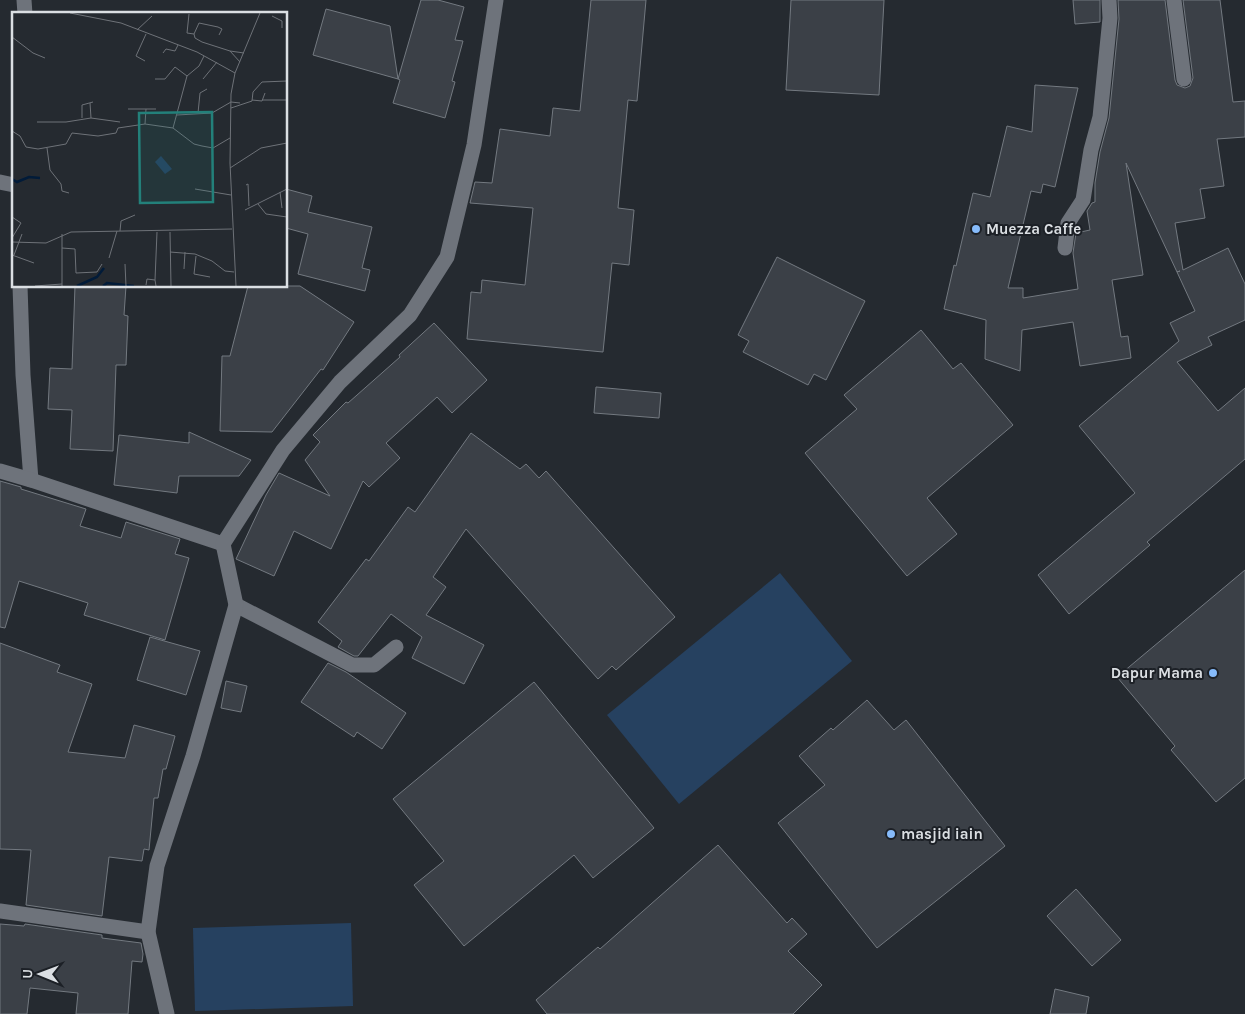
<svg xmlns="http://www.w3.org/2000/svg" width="1245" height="1014" viewBox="0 0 1245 1014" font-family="Karla,sans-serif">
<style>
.pitch{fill:#264160}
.building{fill:#3b4047;stroke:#737980}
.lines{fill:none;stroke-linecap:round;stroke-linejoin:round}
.street{stroke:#6e737b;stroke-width:15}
.poi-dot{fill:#86bbfb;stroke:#1c2026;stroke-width:2}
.labels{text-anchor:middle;stroke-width:4;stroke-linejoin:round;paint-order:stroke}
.poi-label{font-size:15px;font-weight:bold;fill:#dbdfe3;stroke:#1c2026;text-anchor:start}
.inset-river{fill:none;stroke:#011b39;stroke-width:2.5}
.inset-road{fill:none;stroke:#6e7278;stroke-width:1}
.view{fill:#23807a;fill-opacity:0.15;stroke:#23807a;stroke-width:2.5}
.inset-edge{fill:none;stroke:#dbdfe3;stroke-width:2.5}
</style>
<rect width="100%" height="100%" fill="#252a30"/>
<g class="pitch">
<path d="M780 573 852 661 679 804 607 715Z"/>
<path d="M351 923 353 1006 195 1011 193 928Z"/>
</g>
<g class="building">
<path d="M421 0H438L464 7 455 40 463 41 452 81 455 82 445 118 393 103 400 80 398 79Z"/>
<path d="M591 0H646L637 101 628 100 618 208 634 210 629 265 612 263 603 352 467 339 471 292 481 293 482 280 525 285 533 208 470 203 475 182 492 183 500 129 550 136 553 108 580 111Z"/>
<path d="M791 0H884L879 95 786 90Z"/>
<path d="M1073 0H1100V22L1075 24Z"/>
<path d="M1118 0H1165L1175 80 1177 85 1185 88 1190 86 1193 78 1183 0H1220L1233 102 1245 101V137L1217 139 1224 186 1200 189 1205 218 1175 223 1183 270 1228 248 1245 284V320L1208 337 1212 345 1177 362 1218 411 1245 388V459L1147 542 1150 545 1069 614 1038 575 1135 493 1079 426 1179 341 1170 323 1195 311 1177 272 1180 271 1177 272 1126 163 1143 275 1112 280 1121 337 1128 336 1131 358 1080 366 1073 322 1022 330 1020 371 985 359 986 320 944 309 954 265 956 266 973 193 990 197 1007 126 1032 132 1035 85 1078 88 1055 187 1043 184 1041 193 1031 191 1008 288H1023V298L1078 289 1073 253 1076 233 1090 230 1087 211 1092 203 1095 202V183L1100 152 1109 118 1119 19Z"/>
<path d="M326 9 390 26 398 79 313 55Z"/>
<path d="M286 189 312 196 308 212 372 227 362 268 370 270 365 291 298 274 308 234 286 228Z"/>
<path d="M777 257 865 301 826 380 814 374 808 385 743 352 749 341 738 335Z"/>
<path d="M75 286H126L124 315 128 316 126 365H116L113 451 70 449 72 410 48 409 50 368 72 369Z"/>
<path d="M248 286H300L354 322 323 370 321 369 272 432 220 431 222 356H230Z"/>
<path d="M434 323 487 380 452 413 437 397 386 443 400 458 369 487 363 481 331 549 294 531 274 576 236 559 266 495 279 473 330 496 305 460 320 442 313 435 346 402 348 403 400 357 399 355Z"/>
<path d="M921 330 953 369 961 363 1013 425 927 498 957 534 907 576 805 453 857 409 844 395Z"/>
<path d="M596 387 661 393 659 418 594 413Z"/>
<path d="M189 432 251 460 239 476H179L177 493 114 485 119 435 189 443Z"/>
<path d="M471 433 520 469 526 464 539 478 546 471 675 617 616 670 612 666 598 679 466 529 433 577 446 587 426 615 484 645 464 684 412 658 422 637 391 614 358 656H354L338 647 342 641 318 622 366 559 369 561 408 507 415 512Z"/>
<path d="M0 481 21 487V489L86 509 80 526 121 538 126 522 180 539 175 554 189 558 165 640 84 615 88 603 19 581 5 628 0 627Z"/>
<path d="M1245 570V778L1216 802 1171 750 1175 746 1117 677Z"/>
<path d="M150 637 200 651 186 695 137 680Z"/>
<path d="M0 643 60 665 57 672 92 684 68 752 125 758 134 725 175 736 166 769H163L158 798H154L149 850 144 849 142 861 109 857 102 916 26 905 31 850 0 849Z"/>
<path d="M328 663 346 672 406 713 382 749 357 732 354 737 301 702Z"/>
<path d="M226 681 247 686 241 712 221 708Z"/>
<path d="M534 682 654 828 593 878 574 855 464 946 414 885 444 861 393 799Z"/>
<path d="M867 700 894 730 906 720 1005 846 877 948 778 823 825 785 799 756 831 728 833 730Z"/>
<path d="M718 845 787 923 792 918 807 934 788 951 822 985 793 1014H547L536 1000 598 947 600 949Z"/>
<path d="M1076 889 1121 940 1092 966 1047 916Z"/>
<path d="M0 924 24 926 25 924 102 935V938L141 943 143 954 142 962 132 961 128 1014H76L78 993 30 988 27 1014H0Z"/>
<path d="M1055 989 1089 997 1086 1014H1050Z"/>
</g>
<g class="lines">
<g class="street">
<path d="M24 0 25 14"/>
<path d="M1174 0 1184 79"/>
<path d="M0 182 14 185"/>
<path d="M1065 248 1068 223 1083 200 1091 150 1100 117 1110 18 1109 0"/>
<path d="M20 286 23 375 31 480"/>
<path d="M0 471 31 480 223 544"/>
<path d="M236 605 352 665H374L396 647"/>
<path d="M0 911 148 932"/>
<path d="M167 1014 148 932 157 866 193 756 236 605 223 544 283 450 340 382 410 315 447 257 474 145 496 0"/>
</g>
</g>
<g class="poi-dot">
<circle cx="976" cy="229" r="5"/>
<circle cx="1213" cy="673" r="5"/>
<circle cx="891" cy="834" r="5"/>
</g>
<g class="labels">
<g class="poi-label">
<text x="986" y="234">Muezza Caffe</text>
<text x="1203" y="678" text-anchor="end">Dapur Mama</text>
<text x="901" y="839">masjid iain</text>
</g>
</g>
<g transform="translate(12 12)">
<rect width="275" height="275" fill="#252a30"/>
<path d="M149 144 160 157 153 162 143 150Z" fill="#264160"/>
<path class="inset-river" d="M0 167 5 170 17 165 28 166M65 274 85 265 92 256M91 274 95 271 122 274"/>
<path class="inset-road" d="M58 1 109 11 185 40 223 61M177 2 175 21 182 22 183 26 190 30 218 39M260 4 270 9V16M125 18 140 4M182 22 187 11 206 15 210 17 207 23M0 25 21 41 33 46M151 41 154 37 163 39 166 33M133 49 124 44 134 22M228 50 218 39 232 41M143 67H153L163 55 175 64M191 67 205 50M240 88 250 89 253 81M250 88H275M78 91 79 106M219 96 240 89 241 80 250 70 275 69M116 97H144M186 101 188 81 195 77M165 103 200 101 219 90 228 91M70 106V93L81 90M25 110H54L79 106 108 110M133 112 134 97M161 116 175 64 187 54 192 44M0 119 8 124 14 135 26 137 54 132 60 121 86 124 104 121 106 116 133 112 161 116 182 132 190 134 201 136 218 126M35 136 38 158 49 172 50 179 57 181M218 156 249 136 275 131M234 173 236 172 237 194M183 177 219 183M268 180 270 196M246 192 254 202 275 205M233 198 275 177M0 205 9 211 0 226M108 219 109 209 123 203M158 220 159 274M50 222V274M0 230 34 231 59 220 220 217M50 236 63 237 64 261 85 260 90 252M158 240 183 242 200 249 213 259 222 260M0 243 22 251M2 243 10 222M184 244 182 262 198 265M97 246 105 219M113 252 114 274M172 257 173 240M143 268 145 220M134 273 135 267 143 268 144 274M23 274 50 272M224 274 218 151 219 82 223 61 248 1"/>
<path class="view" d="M200 100 201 190 128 191 127 101Z"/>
<rect width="275" height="275" class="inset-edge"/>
</g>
<g transform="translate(40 974) rotate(271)" stroke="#1c2026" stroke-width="4" paint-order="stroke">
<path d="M0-4L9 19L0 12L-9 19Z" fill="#dbdfe3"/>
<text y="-8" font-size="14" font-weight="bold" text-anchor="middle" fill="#dbdfe3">U</text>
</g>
</svg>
